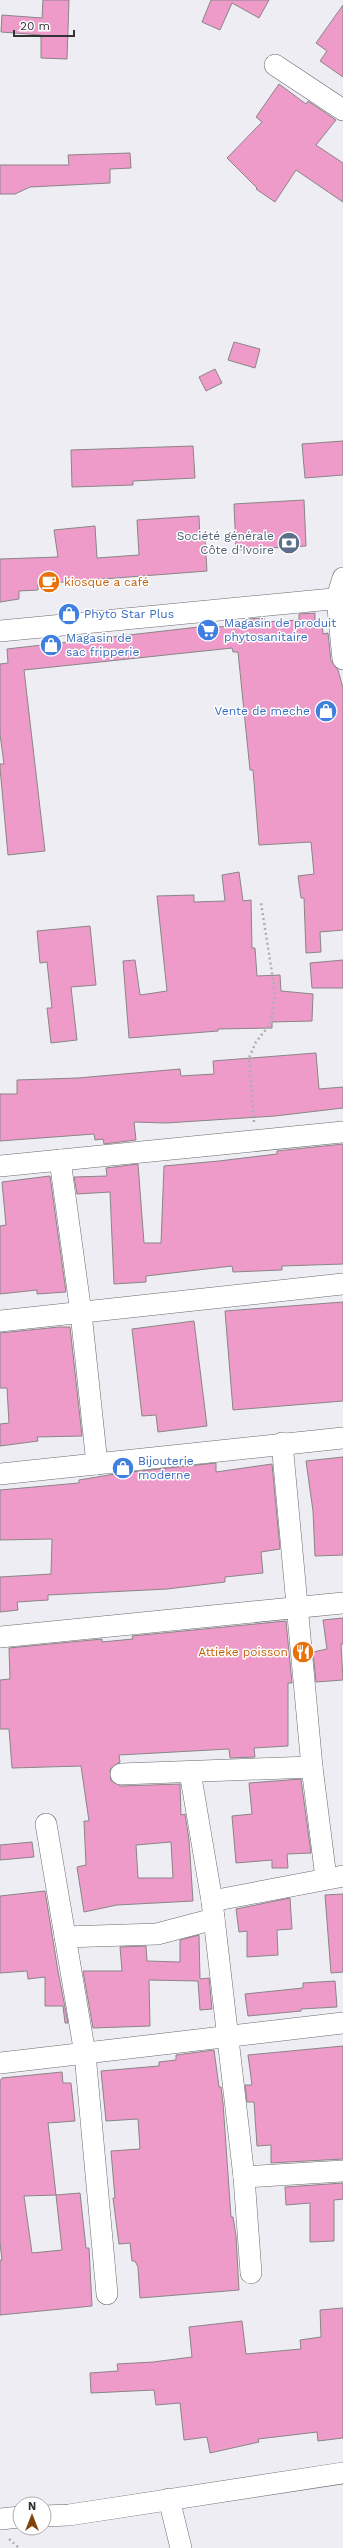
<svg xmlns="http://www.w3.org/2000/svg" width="343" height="2548" viewBox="0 0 343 2548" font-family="'Work Sans',sans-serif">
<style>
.building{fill:#ee9bca;stroke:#8a8587;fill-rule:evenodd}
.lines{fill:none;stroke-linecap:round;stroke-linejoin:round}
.minor-casing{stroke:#6a6b6f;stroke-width:22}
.path{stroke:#aeaeb2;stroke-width:2.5;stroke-dasharray:2 3;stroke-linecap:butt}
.minor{stroke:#fff;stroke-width:21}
.labels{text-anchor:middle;stroke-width:3;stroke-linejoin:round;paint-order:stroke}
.service-label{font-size:12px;fill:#4e5e75;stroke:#fff;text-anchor:end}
.food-label{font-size:12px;fill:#c56008;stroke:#fff;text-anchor:start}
.shop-label{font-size:12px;fill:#366cbe;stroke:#fff;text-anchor:start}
</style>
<rect width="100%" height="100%" fill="#ededf3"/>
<g class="building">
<path d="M43 0H69L67 59 41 58V35L1 32 2 15 42 18Z"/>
<path d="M211 0H269L259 18 232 3 220 30 202 22Z"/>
<path d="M343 5V77L320 61 327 51 316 43Z"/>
<path d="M279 84 306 104 308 101 336 120 316 145 343 163V202L296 170 275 202 256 189 257 188 227 158 262 122 256 117Z"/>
<path d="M130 153 131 168 110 169V183L30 187 15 194H0V165H69L68 155Z"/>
<path d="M234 342 260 349 255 368 228 360Z"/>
<path d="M215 369 222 383 206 391 199 377Z"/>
<path d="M343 441V475L305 478 302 444Z"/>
<path d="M193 446 195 478 133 481V485L72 487 71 450Z"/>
<path d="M304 500 306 546 236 550 234 504Z"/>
<path d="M199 516 200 541 205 540 207 571 38 584V590L19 591V599L0 602V559L58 557 54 530 95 526 97 558 139 555 137 520Z"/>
<path d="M315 613V621L322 620 323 634 328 633 331 661 338 670 343 688V930L320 932 321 952 306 953 304 898H301L298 876 314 874 311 842 259 845 253 770H250L238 652H233L232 648 24 670 45 851 8 855 0 768V764H4L0 734V664L8 663 7 649 216 625V627L249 625 248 619 264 618 265 622 299 620V614Z"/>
<path d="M239 872 243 901 251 900 252 948H255L257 976 280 975 281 991 313 994 312 1021 272 1022V1028L218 1029V1031L129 1038 123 961 135 960 140 995 167 991 157 896 194 895V902L225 901 222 875Z"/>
<path d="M90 926 96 985 71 987 77 1040 51 1043 47 1008H52L47 962 40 963 37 931Z"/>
<path d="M343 960V988H312L310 963Z"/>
<path d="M316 1053 319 1089 343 1087V1108L275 1116 166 1123 134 1122 136 1140 104 1144 103 1139 95 1140 94 1134 0 1141V1094H17V1080L78 1078 180 1069 181 1076 214 1074 213 1061Z"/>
<path d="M343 1144V1264L282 1266V1270L233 1272 232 1266 146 1276V1282L114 1284 110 1192 77 1194 74 1177 107 1176 106 1168 138 1164 144 1243H161L164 1166 219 1161 277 1154V1151Z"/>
<path d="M50 1176 66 1292 37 1294V1290L0 1294V1226L6 1225 2 1182Z"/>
<path d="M343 1302V1401L233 1410 225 1311Z"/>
<path d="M194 1321 207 1426 158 1432 156 1415 142 1416 132 1329Z"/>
<path d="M59 1327H70L82 1436 37 1437 38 1441 0 1446V1424L9 1423 7 1388H0V1333Z"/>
<path d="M343 1457V1555L315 1556 313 1511 306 1461Z"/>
<path d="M216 1463V1472L272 1464 280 1549 261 1552 263 1573 225 1577V1582L167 1589 48 1595V1600L17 1602 18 1610 0 1612V1577L51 1574 52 1539 0 1540V1490L79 1483V1480L121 1473Z"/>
<path d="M343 1618V1644H341L343 1680 316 1682 313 1652 327 1649 323 1620Z"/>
<path d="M286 1621 292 1683H288V1746L254 1748 255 1757 230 1758 229 1749 119 1755 120 1762 110 1769 111 1781 121 1786 180 1784 181 1815 185 1814 189 1840 193 1901 117 1905 84 1912 77 1867 86 1865 84 1821H89L81 1766 12 1768 9 1729H0V1680L10 1679 9 1648 102 1639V1642L133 1639 132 1636ZM171 1842 173 1878H138L136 1845Z"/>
<path d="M301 1779 311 1853 287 1854 288 1868H272V1860L236 1863 232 1816 252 1814 249 1783Z"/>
<path d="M32 1842 34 1857 0 1860V1845Z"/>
<path d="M45 1891 58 1971 68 2023H65L63 2006H45V1977L28 1979 27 1971 0 1973V1896Z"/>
<path d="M343 1894V1972L331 1973 325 1895Z"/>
<path d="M290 1898 292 1929 277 1930 278 1955 247 1957V1931L239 1932 236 1909Z"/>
<path d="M199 1935 200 1979 209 1978 212 2009 200 2010 198 1981 149 1980 150 2026 93 2028 83 1971H122L120 1947 146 1946 147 1961 180 1962V1940Z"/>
<path d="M335 1981 337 2007 301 2009V2011L248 2016 245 1994 303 1988V1983Z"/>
<path d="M343 2046V2159L271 2163V2145L257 2146 254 2102H247L245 2085H252L248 2055Z"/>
<path d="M214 2050 219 2087H221L223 2103 231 2217H233L236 2236 239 2290 140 2298 138 2267 135 2261H132L130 2243 119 2244 113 2198H115L111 2151 140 2149 138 2119 106 2121 101 2071 159 2066V2062L176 2060V2055Z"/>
<path d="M62 2072 63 2083H71L75 2121 48 2123 56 2195 24 2196 32 2253 62 2250 56 2195 80 2193 86 2248H89L92 2306 0 2315V2260H2L0 2243V2081L2 2078Z"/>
<path d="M343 2183V2199L334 2200V2241L310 2242V2203L286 2205 285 2187Z"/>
<path d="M343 2308V2438L318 2441 317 2432 258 2439 259 2442 210 2453 207 2437 184 2440 180 2403 156 2405 154 2390 91 2393 90 2373 118 2371 117 2364 153 2362 192 2357 189 2327 242 2321 246 2354 301 2349 300 2340 321 2337 320 2310Z"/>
</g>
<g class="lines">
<g class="minor-casing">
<g id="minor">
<path d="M275 65 343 110"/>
<path d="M343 578 337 598 343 659"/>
<path d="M0 631 343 598"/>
<path d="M60 1160 81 1313 97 1464"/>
<path d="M0 1166 343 1132"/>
<path d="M0 1321 343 1284"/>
<path d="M282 1443 312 1767 326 1878"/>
<path d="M0 1474 343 1438"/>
<path d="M0 1637 343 1603"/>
<path d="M190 1772 212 1901 244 2177 251 2273"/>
<path d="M121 1774 312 1767"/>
<path d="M46 1824 85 2054 107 2294"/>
<path d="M212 1901 343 1876"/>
<path d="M65 1937 157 1934 214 1919"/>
<path d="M0 2063 343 2023"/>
<path d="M244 2177 343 2171"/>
<path d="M169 2499 181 2548"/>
<path d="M44 2516 69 2515 343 2473"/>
<path d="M0 2519 20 2517"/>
</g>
</g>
<g class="path">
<path d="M254 1122 249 1058 256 1042 271 1023 275 992 261 903"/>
<path d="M9 2539 19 2548"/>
</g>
<use href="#minor" class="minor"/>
</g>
<defs>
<g id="bank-disc" transform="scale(1.15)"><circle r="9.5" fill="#5c6f8a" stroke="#fff"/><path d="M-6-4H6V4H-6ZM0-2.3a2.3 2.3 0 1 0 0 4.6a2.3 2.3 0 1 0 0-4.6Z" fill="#fff"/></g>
<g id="cafe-disc" transform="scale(1.15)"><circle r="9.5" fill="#e8710a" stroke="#fff"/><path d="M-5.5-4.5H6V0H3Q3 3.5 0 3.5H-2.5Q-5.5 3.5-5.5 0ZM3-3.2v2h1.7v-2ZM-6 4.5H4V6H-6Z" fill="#fff"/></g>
<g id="shop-disc" transform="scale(1.15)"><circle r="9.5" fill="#3f7fe0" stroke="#fff"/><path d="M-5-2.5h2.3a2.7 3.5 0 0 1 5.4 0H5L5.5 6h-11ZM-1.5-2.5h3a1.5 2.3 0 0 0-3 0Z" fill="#fff"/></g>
<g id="supermarket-disc" transform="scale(1.15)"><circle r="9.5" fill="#3f7fe0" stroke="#fff"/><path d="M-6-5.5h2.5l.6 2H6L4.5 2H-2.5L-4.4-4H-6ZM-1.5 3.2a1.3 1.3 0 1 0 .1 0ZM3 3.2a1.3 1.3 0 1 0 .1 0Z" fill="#fff"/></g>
<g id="restaurant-disc" transform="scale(1.15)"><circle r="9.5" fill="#e8710a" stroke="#fff"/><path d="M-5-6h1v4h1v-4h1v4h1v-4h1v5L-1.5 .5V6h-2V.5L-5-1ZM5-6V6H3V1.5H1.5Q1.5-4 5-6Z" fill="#fff"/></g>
</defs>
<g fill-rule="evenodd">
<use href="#bank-disc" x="289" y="543"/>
<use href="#cafe-disc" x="49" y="582"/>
<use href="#shop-disc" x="69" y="614"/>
<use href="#supermarket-disc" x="208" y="630"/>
<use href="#shop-disc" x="51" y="645"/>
<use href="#shop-disc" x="326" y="711"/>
<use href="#shop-disc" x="123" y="1468"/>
<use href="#restaurant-disc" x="303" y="1652"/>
</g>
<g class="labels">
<g class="service-label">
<text x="274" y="540">Société générale<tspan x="274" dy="14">Côte d’Ivoire</tspan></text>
</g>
<g class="food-label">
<text x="64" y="586">kiosque a café</text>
<text x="288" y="1656" text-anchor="end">Attieke poisson</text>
</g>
<g class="shop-label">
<text x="84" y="618">Phyto Star Plus</text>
<text x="224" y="627">Magasin de produit<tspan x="224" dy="14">phytosanitaire</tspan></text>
<text x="66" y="642">Magasin de<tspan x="66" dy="14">sac fripperie</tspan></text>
<text x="310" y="715" text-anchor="end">Vente de meche</text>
<text x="138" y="1465">Bijouterie<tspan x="138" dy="14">moderne</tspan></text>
</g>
</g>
<g transform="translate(32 2516)"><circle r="19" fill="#ffffff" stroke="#adadae"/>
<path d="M0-3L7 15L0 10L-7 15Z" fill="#834209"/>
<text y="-6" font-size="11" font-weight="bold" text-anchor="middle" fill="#333335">N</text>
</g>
<path d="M14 30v6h60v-6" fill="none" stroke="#333335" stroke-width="2"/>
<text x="20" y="30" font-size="12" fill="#333335" stroke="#ffffff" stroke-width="3" paint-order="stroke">20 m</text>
</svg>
